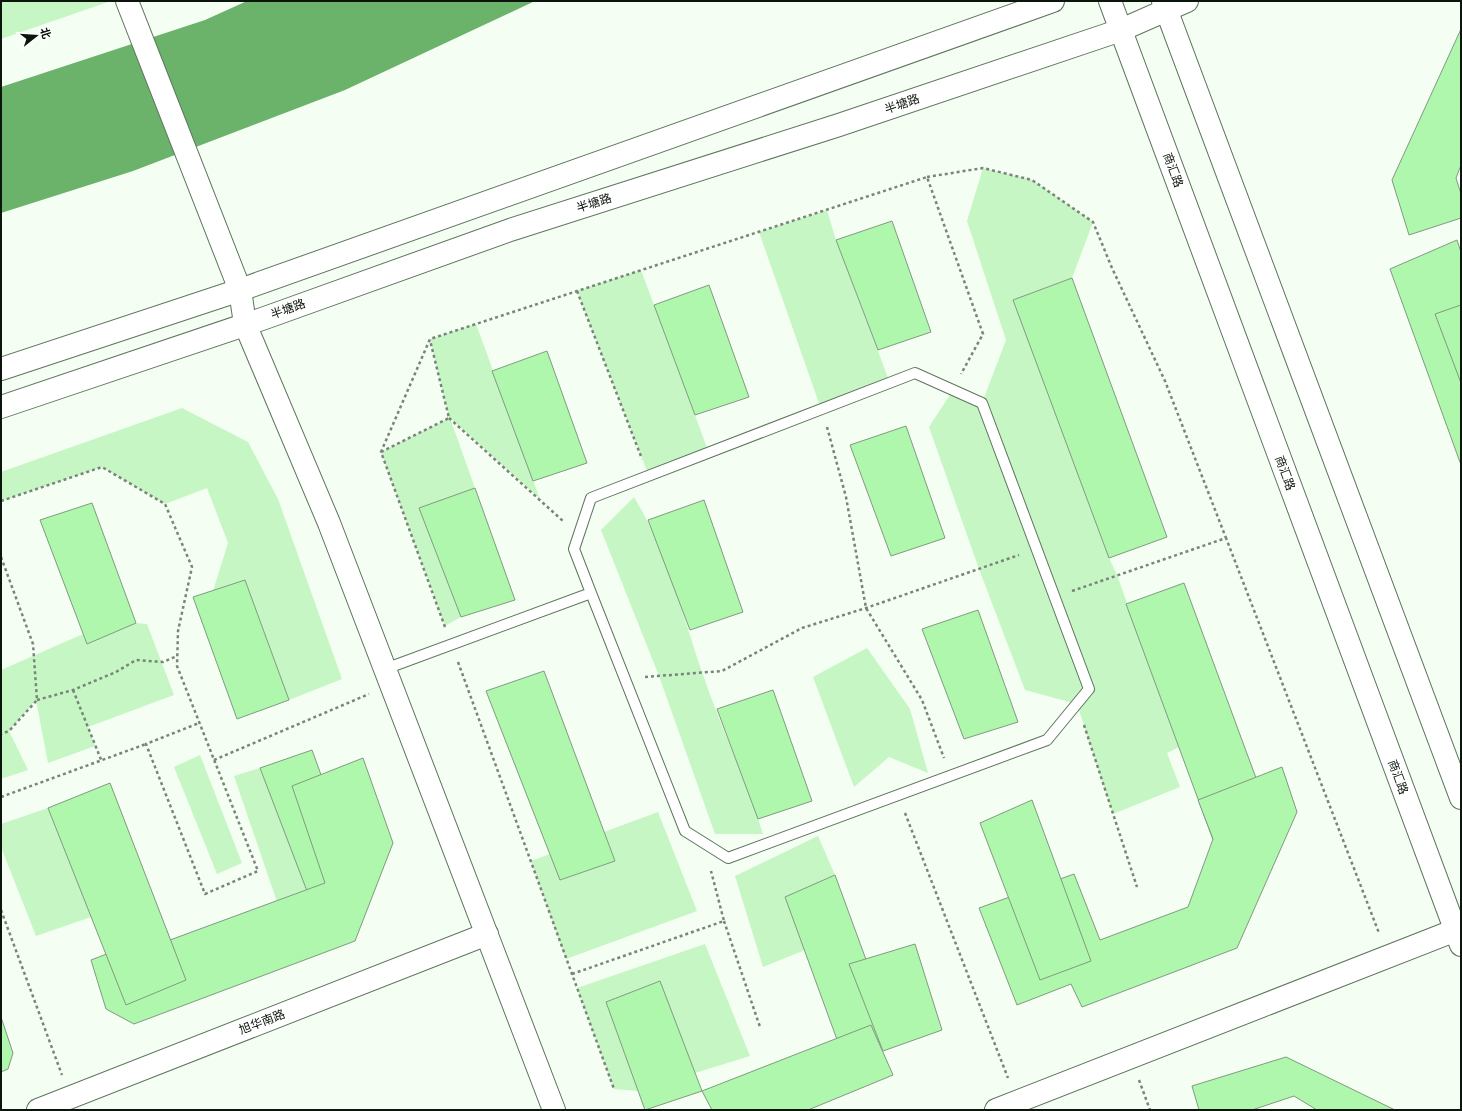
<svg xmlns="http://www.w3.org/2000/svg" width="1462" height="1111" viewBox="0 0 1462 1111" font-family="Quicksand,'Noto Sans SC',sans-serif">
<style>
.green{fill:#c6f6c4}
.water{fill:#6bb26b}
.building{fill:#aef7ad;stroke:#829a81}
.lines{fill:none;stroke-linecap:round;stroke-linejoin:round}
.lane-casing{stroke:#5e755d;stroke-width:12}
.secondary-casing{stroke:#5e755d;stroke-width:24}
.path{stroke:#7a847a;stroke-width:2.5;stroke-dasharray:3 3;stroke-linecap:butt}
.lane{stroke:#fff;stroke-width:10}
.secondary{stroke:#fff;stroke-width:22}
.labels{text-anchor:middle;stroke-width:4;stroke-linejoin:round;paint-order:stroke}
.street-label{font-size:12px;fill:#0c150c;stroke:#fff}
</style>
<rect width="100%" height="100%" fill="#f4fef3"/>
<g class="green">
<path d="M1 1H111L1 39Z"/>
<path d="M983 168 1032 180 1093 222 1072 278 1013 300 1109 558 1117 575 1179 747 1167 753 1180 787 1113 814 1077 704 1025 690 979 569 929 427 953 390 982 403 1006 340 967 221Z"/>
<path d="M827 210 836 240 890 383 821 409 759 232Z"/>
<path d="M641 270 709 453 649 476 577 291Z"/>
<path d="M476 324 540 499 450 418 475 488 419 508 461 617 445 626 381 452 449 418 430 339Z"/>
<path d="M182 408 248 442 278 499 342 679 289 700 245 580 213 591 228 543 207 488 165 504 102 467 1 501V472Z"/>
<path d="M634 497C666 550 682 613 702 672 720 726 746 779 763 834H715L659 676 601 530Z"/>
<path d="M136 623 147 624 174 695 88 727 95 746 48 763 36 700 9 731 28 770 1 779V670L83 634 87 644Z"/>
<path d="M867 648 910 709 928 773 889 757 854 787 813 677Z"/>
<path d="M200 755 242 863 217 874 174 767Z"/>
<path d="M260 768 307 891 277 902 234 776Z"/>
<path d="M48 808 91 917 36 936 1 847V824Z"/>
<path d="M658 812 697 911 566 959 531 861 550 854 561 880 615 861 604 832Z"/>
<path d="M818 836 835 875 805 950 763 967 735 876Z"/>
<path d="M705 944 750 1056 695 1073 659 982 606 1002 638 1091 614 1089 577 988Z"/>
</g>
<path class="water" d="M247 1H535L345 90 133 171 1 213V87L205 20Z"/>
<g class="building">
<path d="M1461 29V165L1456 178 1461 194V218L1409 235 1392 180Z"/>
<path d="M892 221 931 332 878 350 836 240Z"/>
<path d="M1457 240 1461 252V465L1390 269Z"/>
<path d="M1072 278 1167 537 1109 558 1013 300Z"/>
<path d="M709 285 749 397 695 415 654 305Z"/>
<path d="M1461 305V383L1435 314Z"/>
<path d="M547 351 587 463 533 481 492 371Z"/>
<path d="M906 426 945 538 891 556 850 445Z"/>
<path d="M475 488 515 600 461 617 419 508Z"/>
<path d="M704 500 743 612 690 630 648 520Z"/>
<path d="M92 503 136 623 87 644 40 520Z"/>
<path d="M245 580 289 700 237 719 193 597Z"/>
<path d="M1184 583 1280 843 1222 864 1126 604Z"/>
<path d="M978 610 1018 722 964 739 922 629Z"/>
<path d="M544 671 615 861 560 880 486 691Z"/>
<path d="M773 690 812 801 758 819 717 709Z"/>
<path d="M312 750 356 871 307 891 260 768Z"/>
<path d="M363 758 393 843 355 941 134 1024 106 1009 91 960 167 931 170 940 325 883 292 786Z"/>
<path d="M1282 767 1297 812 1237 948 1082 1007 1071 984 1017 1005 979 908 1074 874 1100 940 1188 907 1213 839 1198 800Z"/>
<path d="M110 783 186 980 126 1005 48 808Z"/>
<path d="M1032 800 1091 961 1040 980 980 823Z"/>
<path d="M835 875 894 1036 843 1056 785 897Z"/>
<path d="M915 944 942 1030 883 1051 849 964Z"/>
<path d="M660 981 702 1091 645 1110 606 1002Z"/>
<path d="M1 1017 13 1053 8 1069 1 1072Z"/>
<path d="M871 1025 893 1075 808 1110H712L702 1091Z"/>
<path d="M1286 1057 1395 1110H1317L1294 1096 1252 1110H1199L1192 1086Z"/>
</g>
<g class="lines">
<g class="lane-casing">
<path id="lane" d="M385 669 591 593 685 831 728 858 1047 740 1089 689 982 403 915 373 591 498 574 549 591 593"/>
</g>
<g class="secondary-casing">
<g id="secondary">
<path d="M127 1 240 290 245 324 329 523 554 1110"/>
<path d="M1110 1 1461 945"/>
<path d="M1163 1 1461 798"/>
<path d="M1 369 240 290 1053 1"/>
<path d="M1 407 262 319 510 230 839 125 1121 30 1187 1"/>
<path d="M38 1110 487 934"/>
<path d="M996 1110 1461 928"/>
</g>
</g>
<g class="path">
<path d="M927 177 983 168 1032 180 1093 222 1112 268 1165 381 1226 538"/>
<path d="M577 291 642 459"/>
<path d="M449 418 563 521"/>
<path d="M827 427 846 497 866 608 922 700 944 758"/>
<path d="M381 452 449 418 430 340"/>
<path d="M1 501 102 467 165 504 192 567 178 631 177 666 258 871 205 894 146 744 199 723"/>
<path d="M1 557 33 644 37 700 9 731 1 734"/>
<path d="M1072 591 1226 538 1379 933"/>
<path d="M445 627 381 452 430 339 927 177 983 334 961 374"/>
<path d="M458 662 614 1089"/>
<path d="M645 677 722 671 802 628 866 608 1019 555"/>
<path d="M73 690 102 762"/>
<path d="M37 700 73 690 116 672 136 660 163 662 177 656"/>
<path d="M1084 725 1137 887"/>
<path d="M214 760 369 694"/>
<path d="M1 797 146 744"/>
<path d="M905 813 1008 1078"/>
<path d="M1 910 62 1075"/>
<path d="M724 921 760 1027"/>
<path d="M572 974 724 921 711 871"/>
<path d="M1139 1080 1150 1110"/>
</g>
<use href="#lane" class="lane"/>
<use href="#secondary" class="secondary"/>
</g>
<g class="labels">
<g class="street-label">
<text transform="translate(902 104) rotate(-19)" y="4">半塘路</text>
<text transform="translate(1173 170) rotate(70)" y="4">商汇路</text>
<text transform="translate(594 203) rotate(-18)" y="4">半塘路</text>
<text transform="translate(288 309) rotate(-20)" y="4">半塘路</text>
<text transform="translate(1285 473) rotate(70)" y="4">商汇路</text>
<text transform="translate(1398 777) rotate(70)" y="4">商汇路</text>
<text transform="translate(262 1022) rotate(-21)" y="4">旭华南路</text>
</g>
</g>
<rect width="1462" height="1111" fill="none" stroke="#0c150c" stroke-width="4"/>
<g transform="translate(36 36) rotate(73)" stroke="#ffffff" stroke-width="3" paint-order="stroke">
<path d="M0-3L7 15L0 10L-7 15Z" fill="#0c150c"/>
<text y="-6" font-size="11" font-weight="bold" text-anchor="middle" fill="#0c150c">北</text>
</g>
</svg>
